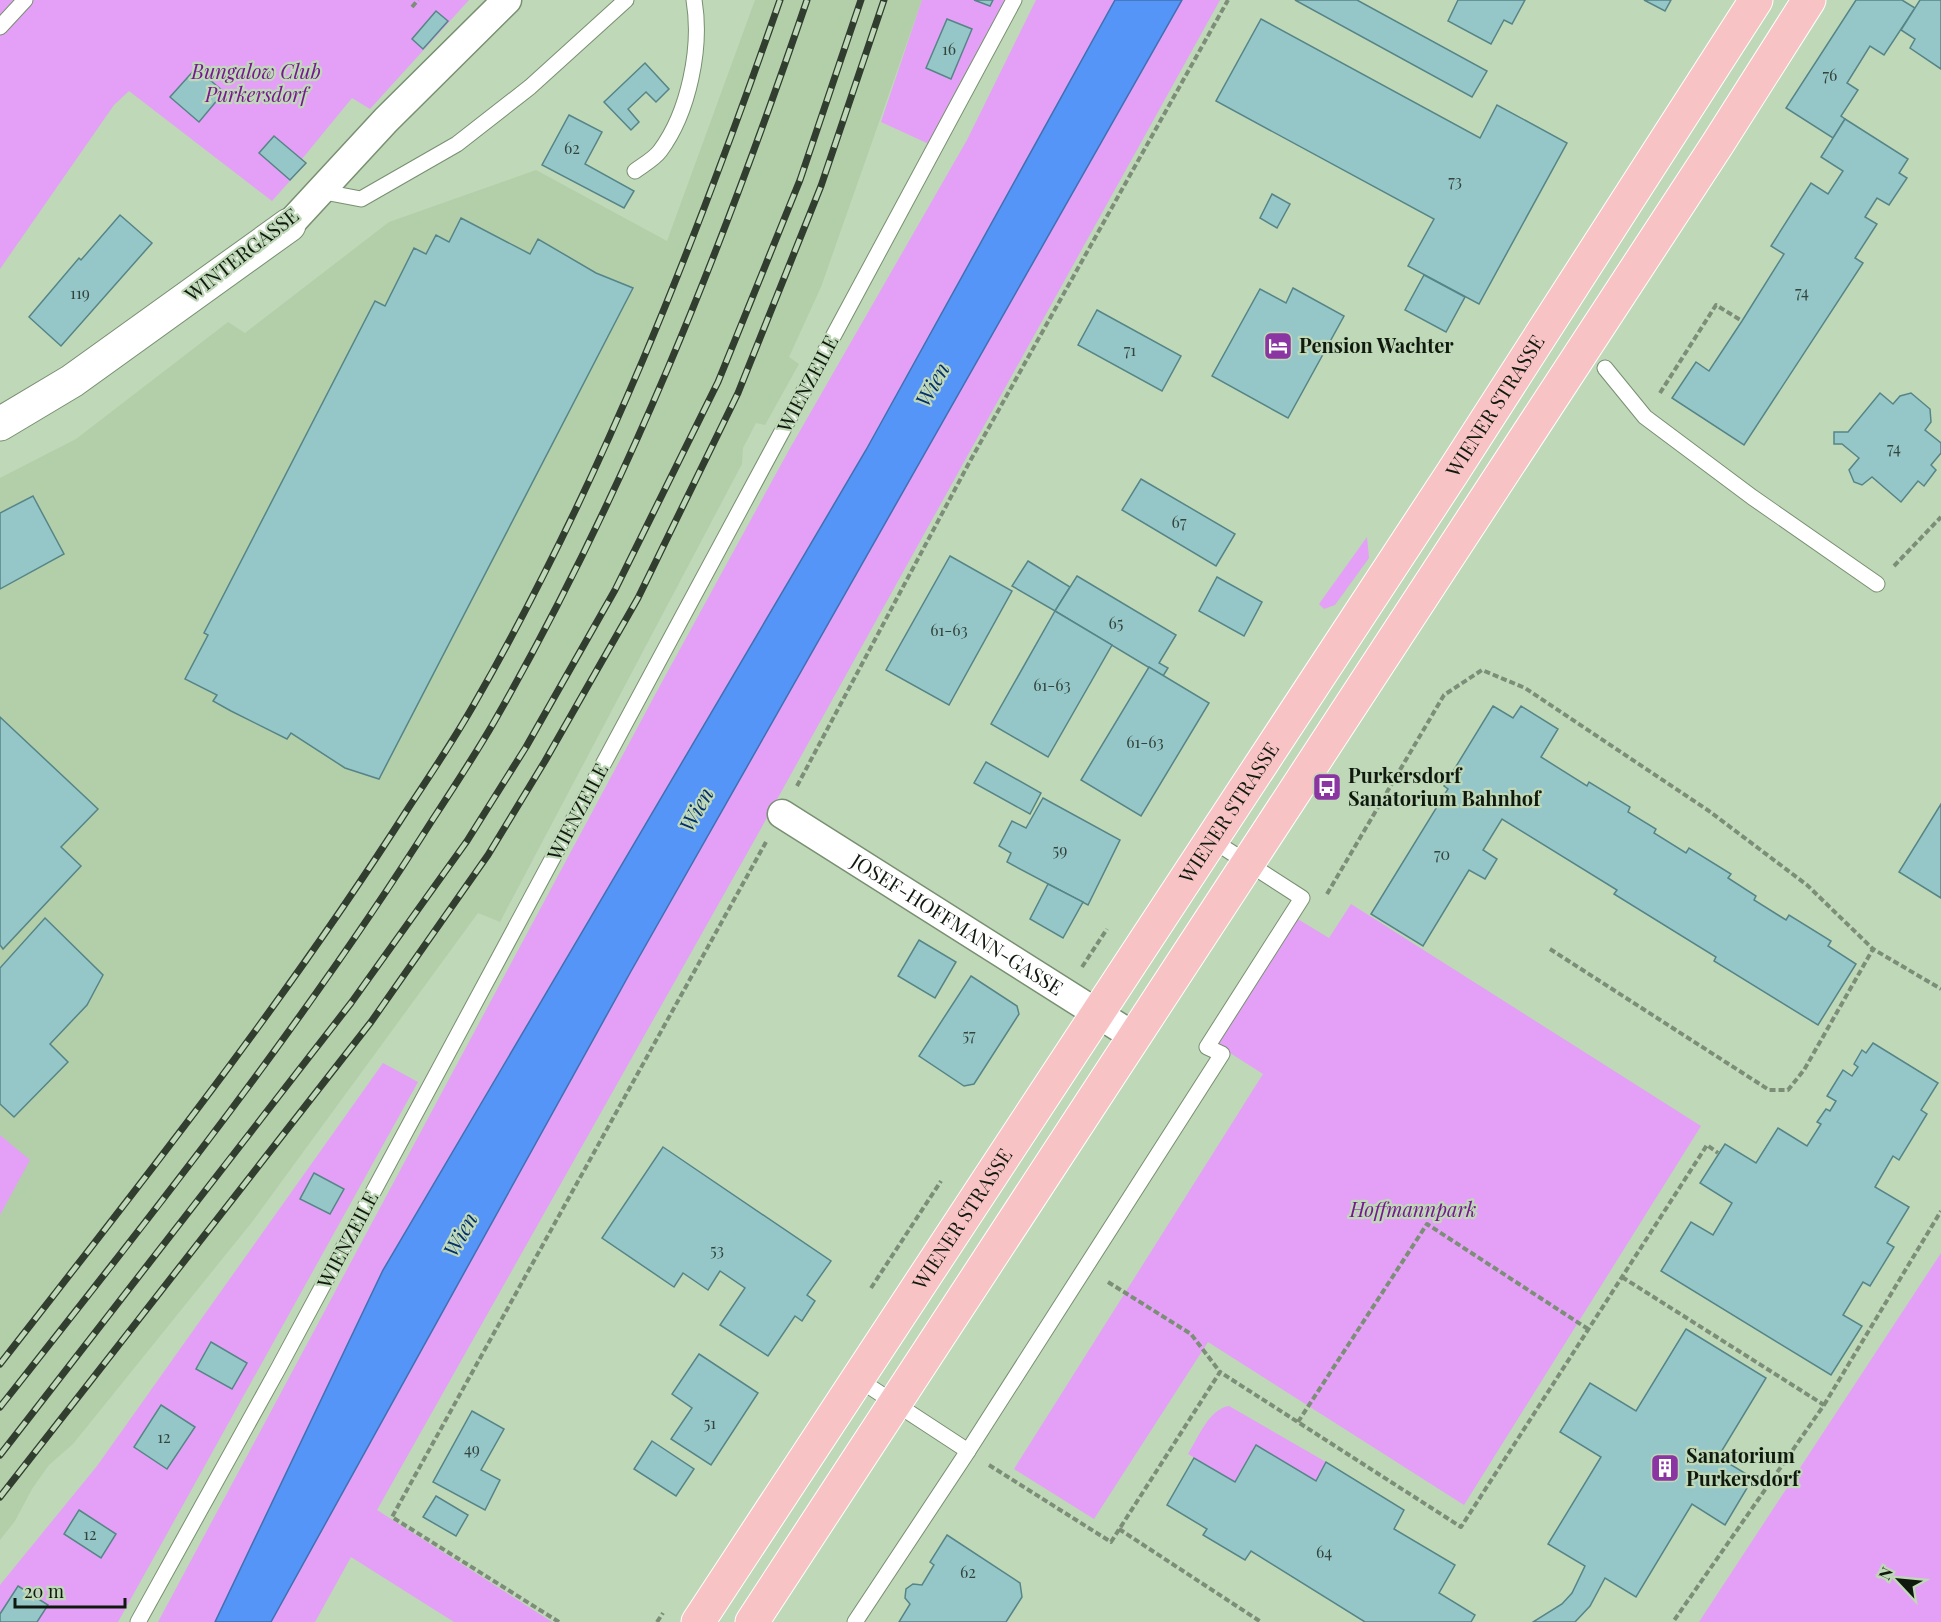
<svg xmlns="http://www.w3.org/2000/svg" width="1941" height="1622" viewBox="0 0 1941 1622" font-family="'Playfair Display',serif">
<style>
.built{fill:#b2cfa9}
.green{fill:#e3a0f6}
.water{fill:#5495f7;stroke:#4070b1;stroke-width:1.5}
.building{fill:#96c7c8;stroke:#568587;stroke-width:1.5}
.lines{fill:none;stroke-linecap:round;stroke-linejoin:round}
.service-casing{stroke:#788f71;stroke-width:17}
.minor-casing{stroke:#788f71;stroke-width:31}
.tertiary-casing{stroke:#788f71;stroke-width:35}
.primary-casing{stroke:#fff;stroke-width:35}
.path{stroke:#7c8e77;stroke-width:4;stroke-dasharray:6 3;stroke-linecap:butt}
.service{stroke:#fff;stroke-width:15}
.minor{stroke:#fff;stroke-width:28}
.tertiary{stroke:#fff;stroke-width:33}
.primary{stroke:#f8c3c4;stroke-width:33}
.rail-casing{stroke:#313d2e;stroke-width:7}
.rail{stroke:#bfd8b8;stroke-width:4.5;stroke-dasharray:14;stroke-linecap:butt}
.labels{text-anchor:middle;stroke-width:4.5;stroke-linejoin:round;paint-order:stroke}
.number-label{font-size:16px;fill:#32443c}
.park-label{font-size:20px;font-style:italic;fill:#791691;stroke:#bfd8b8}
.street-label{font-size:20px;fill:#10190e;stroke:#bfd8b8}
.poi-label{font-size:20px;font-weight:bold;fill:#10190e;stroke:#bfd8b8;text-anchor:start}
.water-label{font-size:21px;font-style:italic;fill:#032f6b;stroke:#bfd8b8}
</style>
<rect width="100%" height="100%" fill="#bfd8b8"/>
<path class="built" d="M755 0H922L821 287 789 357 799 364 765 425 756 423 743 448 742 464 500 922 478 913 252 1222 73 1444 49 1465 32 1489 15 1521 0 1540V1215L29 1160 0 1135V478L76 439 228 322 245 333 389 222 536 170 667 241Z"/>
<g class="green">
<path d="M0 0H469L370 109 352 98 302 159 306 163 272 201 129 91 114 105 0 269Z"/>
<path d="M922 0H1008L929 144 881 122Z"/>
<path d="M1036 0H1115L866 450 383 1270 215 1622H158L656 693 789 450 967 140Z"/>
<path d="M1182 0H1220L754 841 377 1510 552 1622H454L351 1557 315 1622H271L630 973Z"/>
<path d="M1367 537 1369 558 1335 605 1324 609 1319 604Z"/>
<path d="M1351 904 1701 1126 1464 1505 1208 1342 1094 1519 1014 1469 1263 1074 1216 1044 1296 918 1329 938Z"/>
<path d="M383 1063 418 1082 118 1622H0V1585L97 1466Z"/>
<path d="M0 1135 30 1160 0 1215Z"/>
<path d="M1941 1253V1622H1699Z"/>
<path d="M1229 1406 1326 1462 1316 1481 1256 1445 1235 1482 1188 1454C1198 1438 1209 1409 1229 1406Z"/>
</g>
<path class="water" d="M1115 0H1182L630 973 271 1622H215L383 1270 866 450Z"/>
<g class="building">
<path d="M974 0H993L990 6Z"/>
<path d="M1295 0H1357L1487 71 1472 97Z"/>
<path d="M1458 0H1525L1512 24 1504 20 1491 44 1448 21Z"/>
<path d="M1644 0H1671L1665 11Z"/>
<path d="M1856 0H1902L1915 8 1884 55 1870 46 1847 83 1858 90 1841 116 1845 119 1833 138 1786 108Z"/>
<path d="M1920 0H1941V69L1910 48 1915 39 1901 30Z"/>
<path d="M436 11 448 21 423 49 412 39Z"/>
<path d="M947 19 972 29 951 79 926 68Z"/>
<path d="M1261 19 1480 138 1497 105 1567 143 1479 304 1408 266 1434 219 1216 101Z"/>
<path d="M645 63 669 89 656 102 646 92 628 109 639 122 631 130 604 102Z"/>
<path d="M196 68 224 92 199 122 170 97Z"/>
<path d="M569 115 602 132 585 164 634 191 624 208 542 165Z"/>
<path d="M1845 119 1908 159 1899 173 1907 178 1889 205 1877 198 1865 217 1877 224 1855 258 1863 263 1744 445 1672 398 1696 362 1709 371 1742 321 1784 254 1771 246 1811 183 1828 194 1843 171 1821 157Z"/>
<path d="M274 136 306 163 290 180 259 153Z"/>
<path d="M1272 194 1290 204 1277 228 1260 218Z"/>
<path d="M120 215 152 243 61 346 29 317 79 258 81 260Z"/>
<path d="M461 218 530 254 538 239 596 273 633 288 379 779 345 768 291 733 287 739 231 711 213 701 217 695 185 679 208 635 204 633 375 301 385 306 414 248 426 254 436 235 449 242Z"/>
<path d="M1424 275 1465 297 1446 332 1405 310Z"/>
<path d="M1293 288 1344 316 1288 418 1212 376 1260 289 1286 303Z"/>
<path d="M1097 310 1181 356 1162 391 1078 345Z"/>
<path d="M1880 393 1893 404 1900 396 1911 393 1930 409 1931 422 1925 430 1941 443V453L1931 465 1936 470 1924 486 1918 481 1901 502 1872 477 1862 485 1854 482 1849 470 1859 458 1842 444H1834V432H1848Z"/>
<path d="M1141 479 1235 534 1216 566 1122 510Z"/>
<path d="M33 496 64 554 0 589V513Z"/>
<path d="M950 556 1012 591 949 705 886 670Z"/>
<path d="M1028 561 1070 587 1055 611 1012 586Z"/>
<path d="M1077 576 1176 635 1159 663 1168 668 1163 676 1055 611Z"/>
<path d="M1217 577 1262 602 1244 636 1199 611Z"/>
<path d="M1055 611 1112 645 1048 757 991 724Z"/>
<path d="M1149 667 1209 703 1141 816 1081 780Z"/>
<path d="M1493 706 1513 718 1521 706 1558 729 1541 757 1587 786 1589 782 1630 807 1628 812 1656 829 1654 833 1686 853 1689 848 1731 874 1728 878 1756 896 1754 900 1786 920 1789 915 1831 941 1828 946 1856 964 1818 1025 1714 961 1716 957 1614 894 1617 890 1502 819 1483 850 1497 859 1485 879 1469 870 1423 946 1371 914 1448 789 1444 786Z"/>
<path d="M0 717 98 809 61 847 81 866 3 949 0 945Z"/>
<path d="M986 762 1041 793 1030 814 974 783Z"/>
<path d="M1043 798 1120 840 1088 905 1007 862 1011 853 999 846 1012 821 1026 828Z"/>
<path d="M1941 804V898L1899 872Z"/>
<path d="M1048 884 1083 902 1063 938 1030 919Z"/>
<path d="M45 918 103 975 87 1005 50 1044 68 1062 14 1117 0 1104V968Z"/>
<path d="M919 940 956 962 935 998 898 976Z"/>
<path d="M971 976 1017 1006 1019 1014 974 1084 964 1086 919 1056Z"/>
<path d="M1873 1043 1938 1083 1921 1110 1927 1114 1899 1160 1893 1156 1875 1187 1909 1207 1887 1243 1894 1247 1870 1286 1863 1282 1843 1315 1862 1326 1831 1375 1661 1271 1691 1222 1713 1235 1732 1203 1700 1183 1725 1144 1756 1163 1778 1128 1807 1146 1821 1124 1817 1122 1826 1109 1830 1111 1836 1101 1827 1096 1843 1070 1852 1076 1858 1067 1854 1064 1862 1050 1866 1053Z"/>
<path d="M663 1147 831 1261 807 1295 815 1301 802 1321 795 1316 768 1356 720 1325 745 1288 720 1271 708 1290 683 1273 674 1287 602 1238Z"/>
<path d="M314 1173 344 1189 330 1214 300 1199Z"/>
<path d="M1686 1329 1766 1378 1718 1457 1753 1478 1725 1525 1692 1504 1636 1597 1605 1578 1590 1606 1575 1622H1533L1562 1604 1572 1593 1585 1566 1548 1544 1601 1457 1560 1432 1590 1383 1636 1411Z"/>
<path d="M211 1342 247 1363 232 1389 196 1369Z"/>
<path d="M699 1354 758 1393 711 1465 671 1439 692 1408 672 1394Z"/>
<path d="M161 1405 195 1427 167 1469 134 1447Z"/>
<path d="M472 1411 504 1429 481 1470 500 1480 485 1510 433 1482Z"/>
<path d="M652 1441 694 1469 676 1496 634 1469Z"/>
<path d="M1256 1445 1316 1481 1326 1462 1404 1510 1394 1529 1455 1565 1439 1593 1475 1615 1471 1622H1365L1251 1551 1245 1560 1203 1535 1207 1529 1167 1505 1194 1458 1235 1482Z"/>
<path d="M436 1496 468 1515 456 1536 423 1517Z"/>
<path d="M79 1510 116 1534 101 1558 64 1534Z"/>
<path d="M947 1535 1020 1583 1022 1597 1006 1622H899L910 1604 905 1598 906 1589 913 1584 922 1585 934 1565 930 1562Z"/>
<path d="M18 1586 48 1605 37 1622H0V1614Z"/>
</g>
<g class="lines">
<g class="service-casing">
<g id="service">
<path d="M0 27 25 0"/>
<path d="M635 171C643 165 654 159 660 151 689 112 702 47 694 0"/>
<path d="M319 191 361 199 457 144 530 87 626 0"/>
<path d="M1605 368 1645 417 1752 497 1877 584"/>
<path d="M858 1379 968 1451 1222 1054 1207 1047 1302 898 1212 840"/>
<path d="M138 1622 278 1369 1014 0"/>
<path d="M855 1622 968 1451"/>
</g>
</g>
<g class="minor-casing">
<g id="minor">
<path d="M289 225 386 120 507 0"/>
<path id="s1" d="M782 814 1133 1036"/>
</g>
</g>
<g class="tertiary-casing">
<path id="tertiary" d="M0 424 72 381 289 225"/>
</g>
<g class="primary-casing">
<g id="primary">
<path id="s2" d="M698 1622 1453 472 1756 0"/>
<path d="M752 1622 1717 145 1809 0"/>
</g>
</g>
<g class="path">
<path d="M412 7 418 0"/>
<path d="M1660 393 1716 305 1742 321"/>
<path d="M1894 566 1941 517"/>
<path d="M797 786 969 463 1228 0"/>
<path d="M1327 894 1444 695 1482 670 1525 688 1709 811 1807 885 1873 949"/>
<path d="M1550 949 1769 1090H1788L1804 1070 1873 949 1941 989"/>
<path d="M1082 967 1107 929"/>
<path d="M1622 1277 1824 1405 1673 1622"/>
<path d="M1108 1282 1191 1334 1220 1372"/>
<path d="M871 1288 941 1181"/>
<path d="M1824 1405 1941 1211"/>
<path d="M1298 1422 1427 1224 1588 1329"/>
<path d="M989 1465 1111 1542 1220 1372 1461 1527 1707 1145 1718 1153"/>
<path d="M1119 1529 1261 1622"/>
<path d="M559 1622 392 1517 766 842"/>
<path d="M657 1622 663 1613"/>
</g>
<use href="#service" class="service"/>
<use href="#minor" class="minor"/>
<use href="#tertiary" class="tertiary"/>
<use href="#primary" class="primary"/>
<g class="rail-casing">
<g id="rail">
<path d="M0 1364C142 1182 285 1002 409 807 431 774 453 741 473 706 601 483 695 243 780 0"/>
<path d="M0 1407C151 1216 303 1025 433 819 454 787 475 755 494 722 625 493 722 249 807 0"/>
<path d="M0 1455 351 1003 467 841 526 747 615 590 718 382 800 180 861 0"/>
<path d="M0 1497 371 1022 488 855 545 761 638 598 738 393 821 186 884 0"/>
</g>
</g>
<use href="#rail" class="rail"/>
</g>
<defs>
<g id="hotel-square" transform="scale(1.5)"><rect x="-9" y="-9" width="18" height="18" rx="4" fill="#8b35a2" stroke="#bfd8b8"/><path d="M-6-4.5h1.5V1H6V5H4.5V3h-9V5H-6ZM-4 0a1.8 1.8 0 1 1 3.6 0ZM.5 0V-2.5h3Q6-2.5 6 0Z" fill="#fff"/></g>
<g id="bus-square" transform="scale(1.5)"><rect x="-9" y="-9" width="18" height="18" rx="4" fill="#8b35a2" stroke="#bfd8b8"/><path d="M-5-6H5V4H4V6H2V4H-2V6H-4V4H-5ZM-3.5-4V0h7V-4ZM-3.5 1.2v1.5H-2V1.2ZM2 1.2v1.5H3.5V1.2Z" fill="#fff"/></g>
<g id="building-square" transform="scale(1.5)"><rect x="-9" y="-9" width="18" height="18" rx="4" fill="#8b35a2" stroke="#bfd8b8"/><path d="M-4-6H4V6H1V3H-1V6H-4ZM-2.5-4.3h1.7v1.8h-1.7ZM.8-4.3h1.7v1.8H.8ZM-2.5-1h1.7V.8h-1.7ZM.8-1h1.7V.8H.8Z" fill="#fff"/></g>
</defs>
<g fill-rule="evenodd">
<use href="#hotel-square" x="1278" y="346"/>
<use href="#bus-square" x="1327" y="787"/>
<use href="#building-square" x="1665" y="1468"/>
</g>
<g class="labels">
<g class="number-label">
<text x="949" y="55">16</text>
<text x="1830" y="81">76</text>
<text x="572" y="154">62</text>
<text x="1455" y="187">73</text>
<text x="1802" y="298">74</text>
<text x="80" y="299">119</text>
<text x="1130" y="356">71</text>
<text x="1894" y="454">74</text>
<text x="1179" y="528">67</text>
<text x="1116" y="629">65</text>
<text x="949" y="636">61-63</text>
<text x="1052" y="691">61-63</text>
<text x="1145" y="748">61-63</text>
<text x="1060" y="856">59</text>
<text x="1442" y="860">70</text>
<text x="969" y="1041">57</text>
<text x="717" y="1256">53</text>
<text x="710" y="1429">51</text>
<text x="164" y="1443">12</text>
<text x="472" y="1455">49</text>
<text x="90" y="1540">12</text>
<text x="1324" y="1558">64</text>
<text x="968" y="1578">62</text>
</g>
<g class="park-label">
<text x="256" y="79">Bungalow Club<tspan x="256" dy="23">Purkersdorf</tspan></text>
<text x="1413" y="1217">Hoffmannpark</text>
</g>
<g class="street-label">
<text transform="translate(242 255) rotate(-38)" y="7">WINTERGASSE</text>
<text transform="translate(808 384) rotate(-62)" y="7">WIENZEILE</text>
<text dy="7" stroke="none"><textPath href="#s2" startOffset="1454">WIENER STRASSE</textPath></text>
<text transform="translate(578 812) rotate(-62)" y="7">WIENZEILE</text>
<text dy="7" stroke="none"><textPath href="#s2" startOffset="968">WIENER STRASSE</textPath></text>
<text dy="7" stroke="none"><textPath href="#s1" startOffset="207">JOSEF-HOFFMANN-GASSE</textPath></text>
<text dy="7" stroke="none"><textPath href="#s2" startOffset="482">WIENER STRASSE</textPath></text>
<text transform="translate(348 1240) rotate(-62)" y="7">WIENZEILE</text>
</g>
<g class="poi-label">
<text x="1299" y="353">Pension Wachter</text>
<text x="1348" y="783">Purkersdorf<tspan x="1348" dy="23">Sanatorium Bahnhof</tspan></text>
<text x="1686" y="1463">Sanatorium<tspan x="1686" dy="23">Purkersdorf</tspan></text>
</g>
<g class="water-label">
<text transform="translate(933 385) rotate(-61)" y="7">Wien</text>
<text transform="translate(697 810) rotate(-61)" y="7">Wien</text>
<text transform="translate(461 1235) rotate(-61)" y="7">Wien</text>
</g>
</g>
<g transform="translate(1899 1580) rotate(296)" stroke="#bfd8b8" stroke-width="4.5" paint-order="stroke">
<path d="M0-4.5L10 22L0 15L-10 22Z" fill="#10190e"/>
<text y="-9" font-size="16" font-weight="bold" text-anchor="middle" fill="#10190e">N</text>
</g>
<path d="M15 1598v9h110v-9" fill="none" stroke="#10190e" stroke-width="3"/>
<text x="24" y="1598" font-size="18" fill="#10190e" stroke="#bfd8b8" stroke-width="4.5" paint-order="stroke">20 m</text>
</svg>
